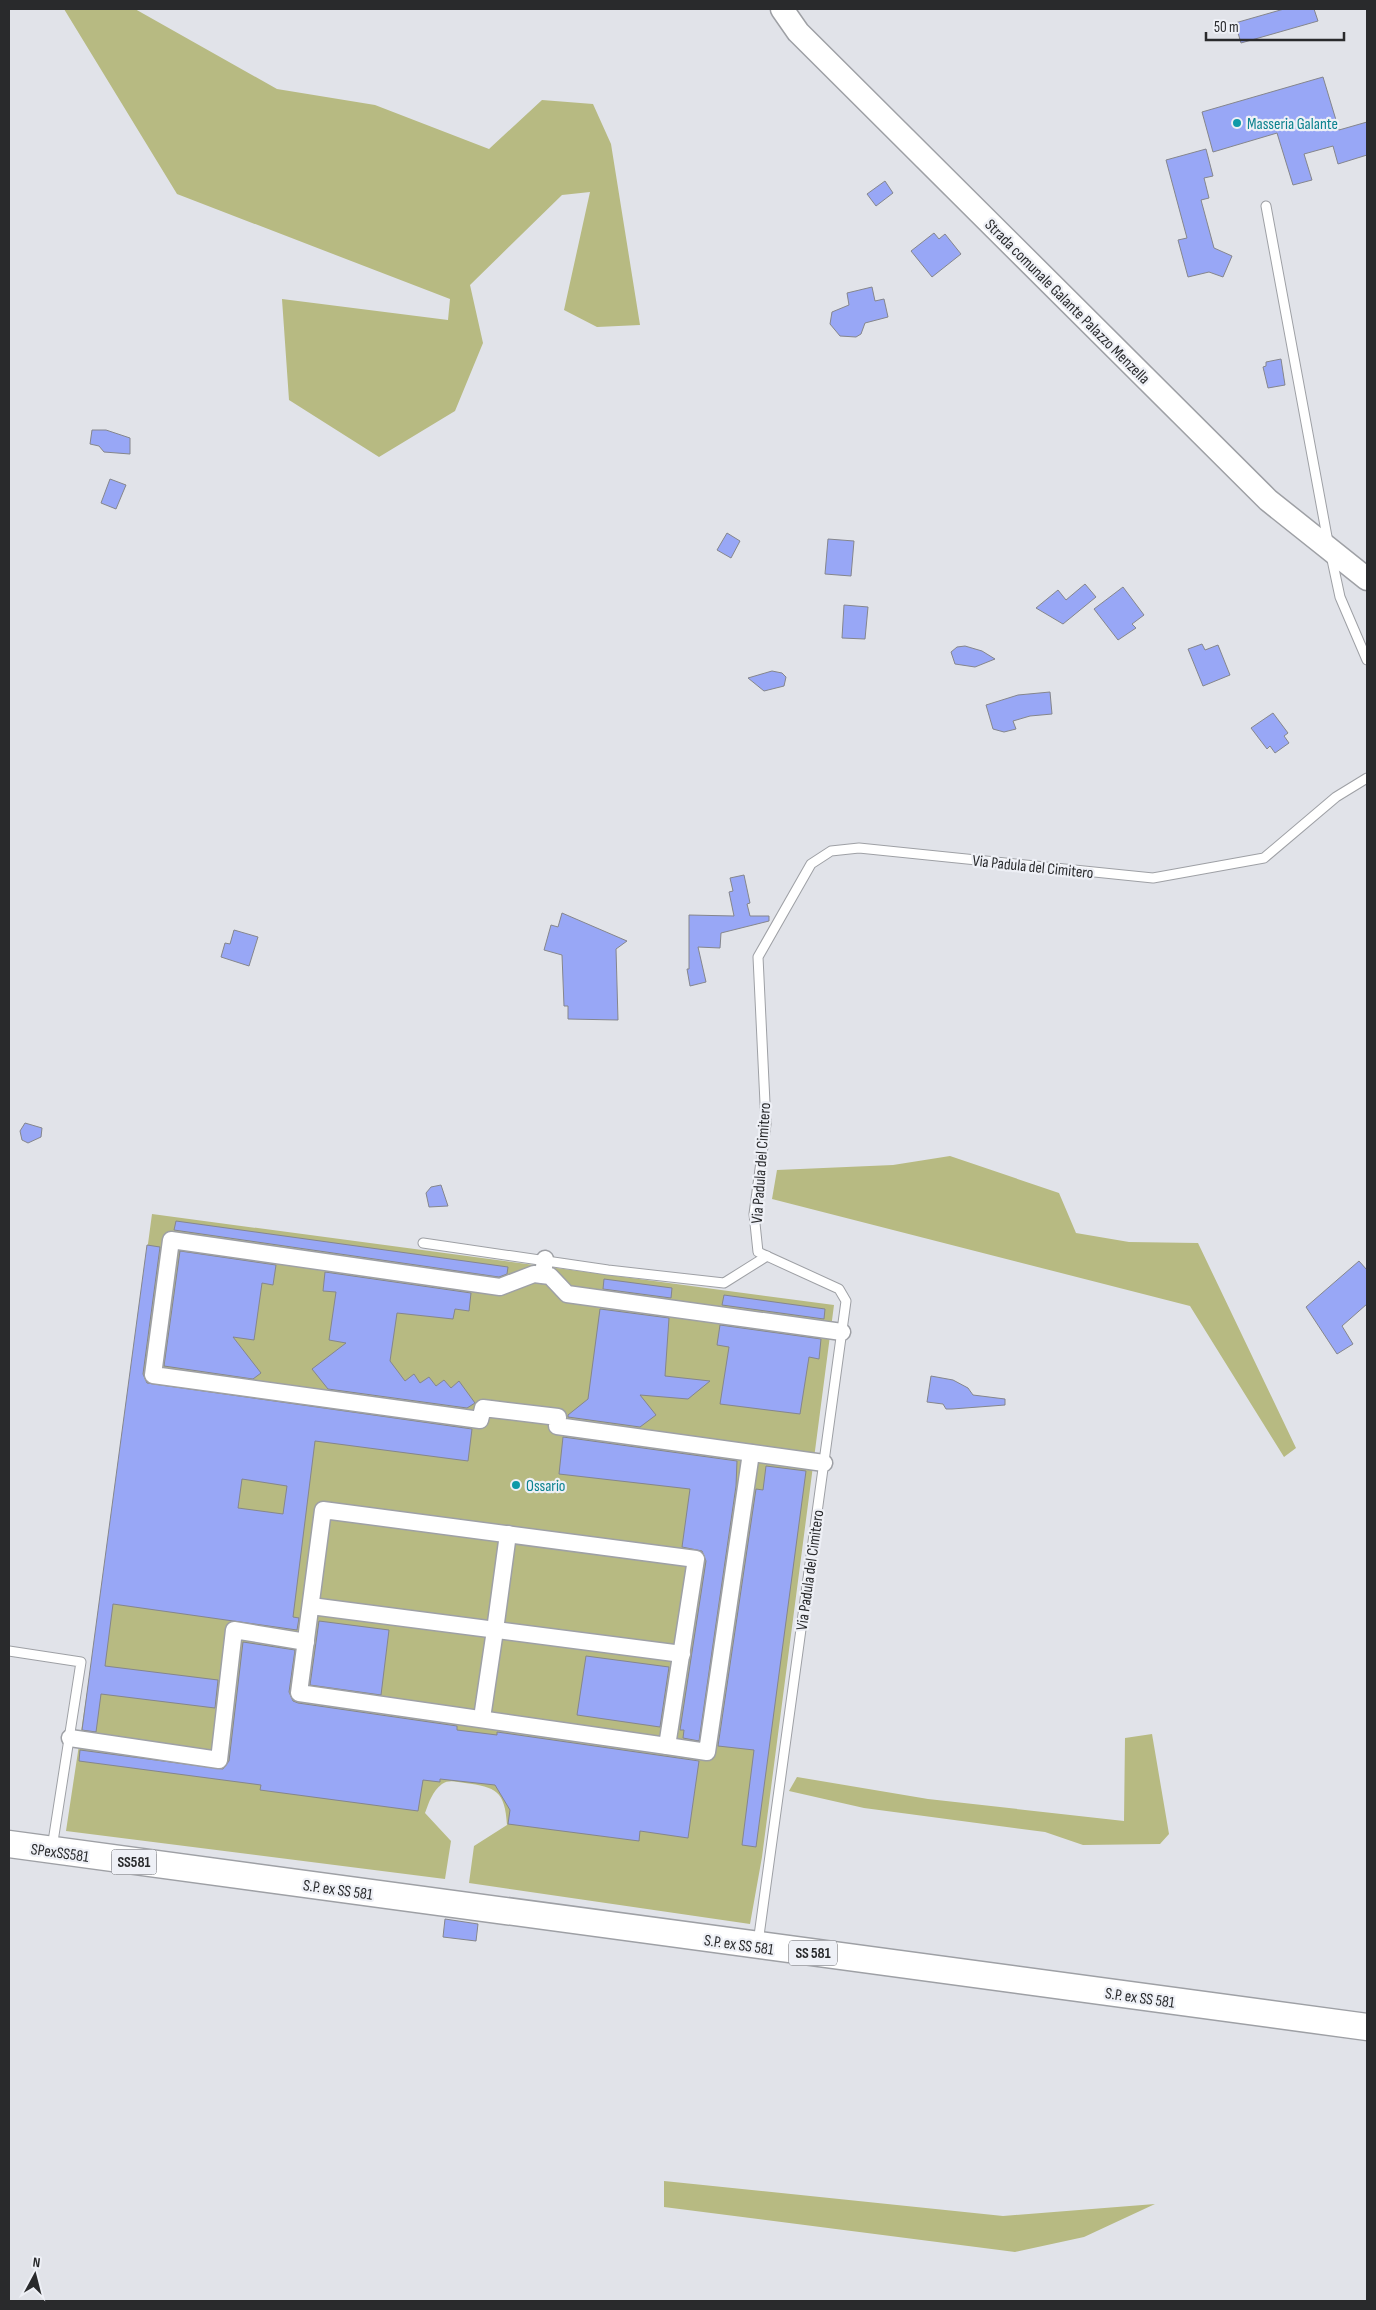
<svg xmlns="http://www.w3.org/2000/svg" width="1376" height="2310" viewBox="0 0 1376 2310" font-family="'Sofia Sans Condensed',sans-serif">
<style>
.green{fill:#b7ba82}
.building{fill:#98a7f6;stroke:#85868c;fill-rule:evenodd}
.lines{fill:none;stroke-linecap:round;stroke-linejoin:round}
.lane-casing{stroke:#9ea0a5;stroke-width:11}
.street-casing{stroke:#9ea0a5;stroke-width:19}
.secondary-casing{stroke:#9ea0a5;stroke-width:25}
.primary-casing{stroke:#9ea0a5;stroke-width:29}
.lane{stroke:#fff;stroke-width:9}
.street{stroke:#fff;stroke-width:16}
.secondary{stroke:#fff;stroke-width:22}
.primary{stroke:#fff;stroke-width:26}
.culture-dot{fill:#0f9aa8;stroke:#eef0f6;stroke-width:2}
.labels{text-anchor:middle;stroke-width:4.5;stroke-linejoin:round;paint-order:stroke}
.shield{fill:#eef0f6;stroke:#646569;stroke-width:1}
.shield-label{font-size:15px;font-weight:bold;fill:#292a2c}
.culture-label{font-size:16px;fill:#0d838f;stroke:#eef0f6;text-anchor:start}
.street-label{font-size:16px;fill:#292a2c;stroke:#eef0f6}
</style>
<rect width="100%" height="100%" fill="#e1e3e9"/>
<g class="green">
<path d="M64 9H135L277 89 375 105 489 149 542 100 593 104 611 144 640 325 597 327 564 310 590 192 562 195 470 285 483 343 455 411 379 457 289 400 282 299 448 320 450 299 177 194Z"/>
<path d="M950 1156 1059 1193 1076 1233 1129 1242 1198 1243 1296 1448 1284 1457 1190 1306 772 1199 777 1170 893 1165Z"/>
<path d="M152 1214 834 1305 762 1857 750 1924 469 1883 474 1846 507 1825C505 1791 496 1787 465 1783 457 1782 449 1779 442 1784 432 1792 429 1802 425 1813L451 1841 445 1879 66 1831 95 1639Z"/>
<path d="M1152 1734 1169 1834 1160 1844 1083 1845 1045 1832 864 1808 789 1791 797 1777 928 1799 1124 1821 1125 1738Z"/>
<path d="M664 2181 1003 2216 1155 2204 1084 2237 1015 2252 664 2207Z"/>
</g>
<g class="building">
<path d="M1284 9H1314L1318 21 1241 43 1235 23Z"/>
<path d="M1323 77 1339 130 1367 122V155L1338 164 1333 146 1304 154 1312 180 1293 185 1277 133 1213 152 1202 112Z"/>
<path d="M1206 149 1213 176 1204 178 1209 198 1201 200 1214 248 1232 256 1223 277 1209 272 1188 277 1178 240 1187 238 1166 160Z"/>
<path d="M885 181 893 193 876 206 867 194Z"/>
<path d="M934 233 939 239 945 234 961 254 932 277 911 251Z"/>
<path d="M872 287 875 301 884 299 888 317 865 323 861 334 856 337 840 336 830 324 832 312 849 305 847 293Z"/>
<path d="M1281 359 1285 385 1268 388 1263 367 1266 366V362Z"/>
<path d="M92 430H106L130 438V454L104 452 99 446 90 444Z"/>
<path d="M110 479 126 485 116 509 101 503Z"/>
<path d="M727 533 740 541 731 558 717 550Z"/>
<path d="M828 539 854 541 851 576 825 574Z"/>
<path d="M1085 584 1096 597 1063 624 1036 608 1058 590 1066 600Z"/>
<path d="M1123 587 1144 615 1132 624 1136 628 1118 640 1094 609Z"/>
<path d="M844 605 868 607 865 639 842 638Z"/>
<path d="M1202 644 1205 650 1218 645 1230 675 1203 686 1188 649Z"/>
<path d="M965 646 982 651 995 659 975 667 955 664 951 652 957 647Z"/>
<path d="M772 671 782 673 786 677 784 686 764 691 748 678Z"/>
<path d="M1050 692 1052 714 1030 716 1013 721 1016 729 1004 732 993 729 986 705 1018 695Z"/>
<path d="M1273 713 1288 733 1284 736 1289 743 1275 753 1270 746 1267 749 1251 728Z"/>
<path d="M744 875 750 903 747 904 750 916H769V921L721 933 720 948 698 947 706 982 690 986 687 969H689V915L734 916 729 892 733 891 730 878Z"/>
<path d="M562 913 627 941 616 949 618 1020 568 1019V1006H564L562 955 544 950 551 925 558 927Z"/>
<path d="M234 930 258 937 249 966 221 957 225 943 230 944Z"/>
<path d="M25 1123 42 1128 41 1137 28 1143 22 1140 20 1131Z"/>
<path d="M441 1185 448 1206 429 1207 426 1193 431 1187Z"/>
<path d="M176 1221 508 1267 507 1274 499 1277 174 1230Z"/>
<path d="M147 1245 160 1247 143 1374 147 1383 472 1429 468 1461 315 1441 293 1617 299 1618 297 1630 113 1604 105 1666 218 1680 215 1708 101 1694 96 1732 82 1730ZM242 1479 287 1486 283 1514 238 1508Z"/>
<path d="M180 1251 276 1265 273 1285 262 1283 254 1340 233 1337 261 1373 253 1379 164 1366Z"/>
<path d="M1359 1261 1367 1270V1304L1342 1326 1353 1344 1337 1354 1306 1307Z"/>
<path d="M325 1272 471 1293 469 1311 455 1309 453 1319 397 1313 390 1361 405 1381 414 1374 420 1383 429 1377 436 1386 444 1380 451 1388 459 1381 475 1403 467 1408 328 1389 312 1369 346 1343 329 1340 336 1292 323 1291Z"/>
<path d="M604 1279 672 1288 671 1298 603 1289Z"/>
<path d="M724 1295 825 1309 824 1319 722 1305Z"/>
<path d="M600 1309 669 1318 665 1376 710 1381 688 1399 640 1395 656 1415 640 1427 568 1417V1415L588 1399Z"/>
<path d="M720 1325 821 1339 819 1359 809 1357 800 1414 720 1404 729 1347 717 1345Z"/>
<path d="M931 1376 953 1380 968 1388 973 1395 1005 1399V1405L952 1409H946L943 1404 927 1402Z"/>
<path d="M563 1437 737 1461 736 1486 699 1741 683 1738 684 1730H680L706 1561 702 1551 682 1547 690 1489 559 1474Z"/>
<path d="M766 1466 806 1471 756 1847 742 1845 754 1750 718 1746 756 1489 763 1490Z"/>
<path d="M319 1621 389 1630 381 1695 310 1685Z"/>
<path d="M243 1642 295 1650 289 1692 293 1701 298 1703 457 1726V1730L497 1735V1732L699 1761 688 1838 640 1831 639 1841 508 1824 510 1810 495 1785 440 1779V1782L423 1780 418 1811 260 1790 261 1785 79 1761 80 1750 223 1769 229 1761Z"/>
<path d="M586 1656 669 1667 660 1727 577 1715Z"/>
<path d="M445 1919 478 1924 476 1941 443 1937Z"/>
</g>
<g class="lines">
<g class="lane-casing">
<g id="lane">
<path d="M1266 206 1328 542"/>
<path d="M1331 555 1340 597 1367 660"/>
<path d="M423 1243 608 1270 724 1283 767 1256"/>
<path d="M9 1651 81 1662 52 1848"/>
<path d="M758 1943 846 1301 839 1289 758 1252 754 1214 766 1124 758 957 811 864 831 851 859 848 1153 878 1264 858 1336 797 1367 778"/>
</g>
</g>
<g class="street-casing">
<g id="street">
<path d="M543 1275 545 1259"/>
<path d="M824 1463 557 1426 558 1417 483 1408 480 1420 153 1375 171 1240 500 1287 534 1274 550 1276 567 1294 842 1332"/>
<path d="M323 1510 696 1559 667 1746 299 1693Z"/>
<path d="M311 1606 682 1654"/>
<path d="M495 1630 508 1534"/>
<path d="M482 1718 494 1637"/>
<path d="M70 1738 219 1760 234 1630 306 1642"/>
<path d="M667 1746 707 1752 751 1453"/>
</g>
</g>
<g class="secondary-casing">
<path id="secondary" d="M782 9 798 32 1268 500 1367 579"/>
</g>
<g class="primary-casing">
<path id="primary" d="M9 1844 1367 2027"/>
</g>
<use href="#lane" class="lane"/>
<use href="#street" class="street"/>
<use href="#secondary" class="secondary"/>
<use href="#primary" class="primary"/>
</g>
<g class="culture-dot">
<circle cx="1237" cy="123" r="5"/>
<circle cx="516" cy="1485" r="5"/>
</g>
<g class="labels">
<g class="shield">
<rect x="111.5" y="1849.5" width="45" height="25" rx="4"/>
<rect x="789" y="1940.5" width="48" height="25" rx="4"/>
</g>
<g class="shield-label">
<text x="134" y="1867">SS581</text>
<text x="813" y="1958">SS 581</text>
</g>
<g class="culture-label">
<text x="1247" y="129">Masseria Galante</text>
<text x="526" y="1491">Ossario</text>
</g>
<g class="street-label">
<text transform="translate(1068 301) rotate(45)" y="6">Strada comunale Galante Palazzo Menzella</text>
<text transform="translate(1033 866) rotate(6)" y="6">Via Padula del Cimitero</text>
<text transform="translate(760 1163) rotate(-86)" y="6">Via Padula del Cimitero</text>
<text transform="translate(809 1570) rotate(-82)" y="6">Via Padula del Cimitero</text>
<text transform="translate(60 1852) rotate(8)" y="6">SPexSS581</text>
<text transform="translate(338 1889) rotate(8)" y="6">S.P. ex SS 581</text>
<text transform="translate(739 1944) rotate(8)" y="6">S.P. ex SS 581</text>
<text transform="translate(1140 1997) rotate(8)" y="6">S.P. ex SS 581</text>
</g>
</g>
<rect width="1376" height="2310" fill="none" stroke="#292a2c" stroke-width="20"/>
<g transform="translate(35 2275) rotate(7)" stroke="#eef0f6" stroke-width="4" paint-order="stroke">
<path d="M0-4L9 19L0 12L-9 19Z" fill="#292a2c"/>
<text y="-8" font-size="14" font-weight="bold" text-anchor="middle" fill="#292a2c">N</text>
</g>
<path d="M1206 32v8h138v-8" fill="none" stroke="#292a2c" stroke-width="2.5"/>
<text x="1214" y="32" font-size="15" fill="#292a2c" stroke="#eef0f6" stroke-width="4" paint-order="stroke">50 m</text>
</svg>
